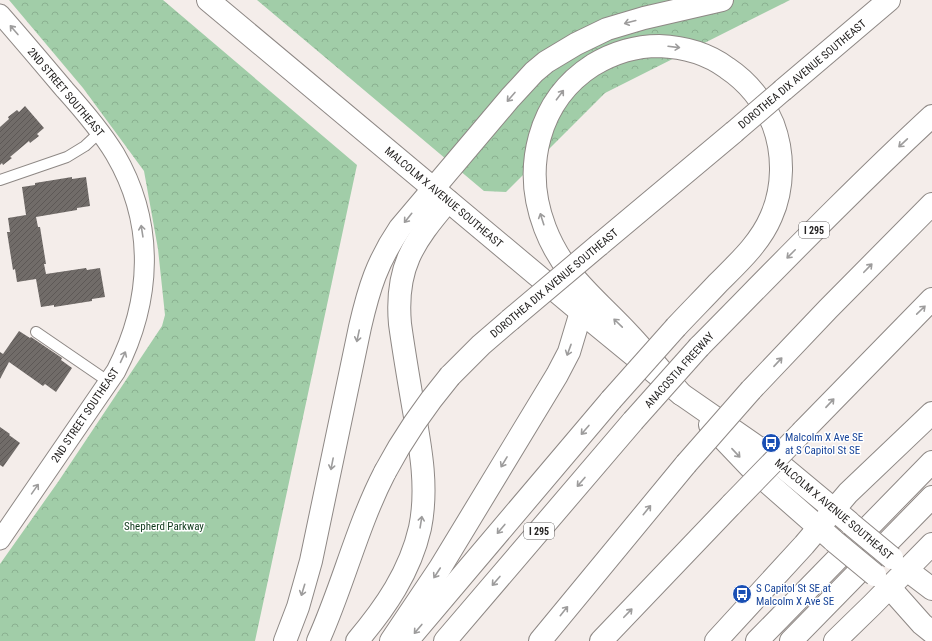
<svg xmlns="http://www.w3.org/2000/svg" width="932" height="641" viewBox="0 0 932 641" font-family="'Roboto Condensed',sans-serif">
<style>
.forest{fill:url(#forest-crowns)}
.building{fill:url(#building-hatch)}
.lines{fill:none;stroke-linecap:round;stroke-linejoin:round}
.service-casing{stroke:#8e8885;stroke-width:12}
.minor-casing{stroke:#8e8885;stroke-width:21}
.tertiary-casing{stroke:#8e8885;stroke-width:24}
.secondary-casing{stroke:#8e8885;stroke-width:24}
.primary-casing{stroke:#8e8885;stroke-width:24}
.motorway-casing{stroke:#8e8885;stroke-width:24}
.service{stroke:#fff;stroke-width:10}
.minor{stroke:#fff;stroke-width:19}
.tertiary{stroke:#fff;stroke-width:22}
.secondary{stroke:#fff;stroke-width:22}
.primary{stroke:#fff;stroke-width:22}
.motorway{stroke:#fff;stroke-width:22}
.secondary-bridge-casing{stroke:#8e8885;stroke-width:24;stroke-linecap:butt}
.motorway-bridge-casing{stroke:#8e8885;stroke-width:24;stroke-linecap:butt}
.secondary-bridge{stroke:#fff;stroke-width:22}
.motorway-bridge{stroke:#fff;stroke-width:22}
.oneway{stroke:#9d9c9c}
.labels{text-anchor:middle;stroke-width:3;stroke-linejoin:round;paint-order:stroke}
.shield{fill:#fff;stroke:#666564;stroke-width:1}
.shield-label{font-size:10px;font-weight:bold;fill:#252322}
.street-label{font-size:11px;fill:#252322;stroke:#fff}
.transit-label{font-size:11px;fill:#164399;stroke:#fff;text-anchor:start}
.park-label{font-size:11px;fill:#0f391b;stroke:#fff}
</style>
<defs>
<pattern id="forest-crowns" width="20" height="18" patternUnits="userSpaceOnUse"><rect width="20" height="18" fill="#a1cda8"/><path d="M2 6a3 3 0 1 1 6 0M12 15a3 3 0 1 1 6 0" fill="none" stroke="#8ab090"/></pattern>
<pattern id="building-hatch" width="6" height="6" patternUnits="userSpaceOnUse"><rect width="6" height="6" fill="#716c69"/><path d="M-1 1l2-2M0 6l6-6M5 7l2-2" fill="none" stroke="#5d5856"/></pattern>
</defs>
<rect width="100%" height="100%" fill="#f4edea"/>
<g class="forest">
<path d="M9 0H163L357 165 255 641H0V564L58 482 162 326 165 315 158 249 144 171 83 88Z"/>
<path d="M257 0H790L605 93 506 192 484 191Z"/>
</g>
<g class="building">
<path d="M25 106 44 128 37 134 39 136 30 143 29 141 10 157 12 158 3 165 2 163 0 165V127L9 119 8 117 17 110 19 112Z"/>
<path d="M72 177V179L86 177 90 206 77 208V210L36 217 38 227H40L46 264H44L46 274 86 268 87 270 100 268 105 297 92 299V301L54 307V305L41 307 36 279 17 282 15 269 13 270 7 232H10L8 218 26 215 22 187 35 185V183Z"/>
<path d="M19 331 30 338 31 337 62 358 61 360 72 368 56 392 45 384 43 386 9 362 0 379V352L3 354Z"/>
<path d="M0 427 10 434 9 435 20 443 3 467 0 465Z"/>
</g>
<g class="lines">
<g class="service-casing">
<g id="service">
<path d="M0 180 67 157 85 146 100 132"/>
<path d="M36 332 109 382"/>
</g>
</g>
<g class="minor-casing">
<path id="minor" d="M0 14C22 39 43 64 65 90 83 110 101 131 115 154 156 224 152 301 116 371L0 540"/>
</g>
<g class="tertiary-casing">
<g id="tertiary">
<path d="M907 570 932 589"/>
<path d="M890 588 922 624 932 632"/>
</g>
</g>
<g class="secondary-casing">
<g id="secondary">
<path d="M208 0 581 312 681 394 766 453 849 522"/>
<path d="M783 90 889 0"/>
<path d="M599 245 734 132"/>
<path d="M450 376 481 345 510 320"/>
<path d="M710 425 750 467 833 540"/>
<path d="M285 641 298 607 311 561 360 327C369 288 377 262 400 228L510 98 534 72 546 62 576 44 607 29 644 18 722 0"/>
<path d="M318 641C343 586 357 526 385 472"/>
<path d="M357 641C385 608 410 572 420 528 428 489 421 450 414 411 409 382 404 353 400 324 395 268 413 242 448 201"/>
</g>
</g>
<g class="primary-casing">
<g id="primary">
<path d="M716 641 804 545 848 493 932 413"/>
<path d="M757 641 932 462"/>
<path d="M791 641 932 497"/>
<path d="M835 641 872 605 932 544"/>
</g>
</g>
<g class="motorway-casing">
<g id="motorway">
<path d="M676 327C690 312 704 298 718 283 738 263 760 243 771 217 784 188 784 153 773 124 763 101 748 82 727 68 707 53 684 47 659 46 635 46 613 53 593 65 538 100 522 168 545 228 563 275 594 297 627 332 646 352 663 373 681 394"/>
<path d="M699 347C776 269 852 190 932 116"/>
<path d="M751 390 828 309 932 204"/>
<path d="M803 431 932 299"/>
<path d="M391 641 440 568 557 375 569 352 581 312"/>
<path d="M407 641 611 400"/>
<path d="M445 641 633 421"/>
<path d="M540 641 686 464"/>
<path d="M601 641 732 504"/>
</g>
</g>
<use href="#service" class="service"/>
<use href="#minor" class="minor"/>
<use href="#tertiary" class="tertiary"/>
<use href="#secondary" class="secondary"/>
<use href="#primary" class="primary"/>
<use href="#motorway" class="motorway"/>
<g class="secondary-bridge-casing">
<g id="secondary-bridge">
<path d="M734 132 783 90"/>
<path d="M510 320 599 245"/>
<path d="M385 472C403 438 425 406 450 376"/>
<path d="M851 524 892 558"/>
<path d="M834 541 875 575"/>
</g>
</g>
<g class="motorway-bridge-casing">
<g id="motorway-bridge">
<path d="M611 400 676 327"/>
<path d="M633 421 699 347"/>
<path d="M686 464 751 390"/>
<path d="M732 504 803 431"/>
</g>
</g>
<use href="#secondary-bridge" class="secondary-bridge"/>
<use href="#motorway-bridge" class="motorway-bridge"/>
</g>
<defs><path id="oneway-shaft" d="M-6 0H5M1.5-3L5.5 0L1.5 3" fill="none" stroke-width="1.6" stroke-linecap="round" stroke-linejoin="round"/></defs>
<g class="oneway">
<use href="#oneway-shaft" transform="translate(630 22) rotate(165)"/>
<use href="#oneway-shaft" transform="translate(14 30) rotate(-131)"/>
<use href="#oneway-shaft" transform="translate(674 47) rotate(7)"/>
<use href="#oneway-shaft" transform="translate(560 95) rotate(-53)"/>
<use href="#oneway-shaft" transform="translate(511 97) rotate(131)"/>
<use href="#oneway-shaft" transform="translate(903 143) rotate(137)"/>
<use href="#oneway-shaft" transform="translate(408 218) rotate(129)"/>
<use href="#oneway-shaft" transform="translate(542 219) rotate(-108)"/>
<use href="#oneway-shaft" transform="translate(142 231) rotate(-99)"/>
<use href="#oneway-shaft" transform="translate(791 254) rotate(135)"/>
<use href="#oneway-shaft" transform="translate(868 268) rotate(-46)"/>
<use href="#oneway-shaft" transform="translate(921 310) rotate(-44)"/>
<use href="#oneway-shaft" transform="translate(618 323) rotate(-136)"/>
<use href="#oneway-shaft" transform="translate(358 336) rotate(102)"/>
<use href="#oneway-shaft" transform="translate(569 350) rotate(110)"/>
<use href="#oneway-shaft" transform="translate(123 357) rotate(-65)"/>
<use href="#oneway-shaft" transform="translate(778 362) rotate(-47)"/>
<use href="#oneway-shaft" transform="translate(830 403) rotate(-47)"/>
<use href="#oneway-shaft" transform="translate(585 430) rotate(131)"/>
<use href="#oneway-shaft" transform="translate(736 453) rotate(47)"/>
<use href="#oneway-shaft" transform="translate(504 462) rotate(121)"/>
<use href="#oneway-shaft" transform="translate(332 464) rotate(101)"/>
<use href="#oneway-shaft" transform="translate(581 482) rotate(131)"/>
<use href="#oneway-shaft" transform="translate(35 489) rotate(-55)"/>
<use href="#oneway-shaft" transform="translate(647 510) rotate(-51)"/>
<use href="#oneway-shaft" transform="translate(421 522) rotate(-81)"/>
<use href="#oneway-shaft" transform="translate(501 529) rotate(130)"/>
<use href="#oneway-shaft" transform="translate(437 573) rotate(123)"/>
<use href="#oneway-shaft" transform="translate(496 581) rotate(131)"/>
<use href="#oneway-shaft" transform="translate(303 590) rotate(107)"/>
<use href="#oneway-shaft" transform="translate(564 611) rotate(-51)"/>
<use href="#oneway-shaft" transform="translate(628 613) rotate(-46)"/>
<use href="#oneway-shaft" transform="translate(418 629) rotate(130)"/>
</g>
<defs>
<g id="bus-disc" transform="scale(1)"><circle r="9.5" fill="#1a4fb4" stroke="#fff"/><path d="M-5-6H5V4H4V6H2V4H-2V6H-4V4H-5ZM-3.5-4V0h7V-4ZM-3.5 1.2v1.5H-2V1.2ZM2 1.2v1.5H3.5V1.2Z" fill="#fff"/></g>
</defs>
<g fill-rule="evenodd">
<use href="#bus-disc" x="771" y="443"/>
<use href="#bus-disc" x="742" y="594"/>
</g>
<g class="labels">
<g class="shield">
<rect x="799" y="222" width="30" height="16" rx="3"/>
<rect x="524" y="523" width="30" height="16" rx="3"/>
</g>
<g class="shield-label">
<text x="814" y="234">I 295</text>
<text x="539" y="535">I 295</text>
</g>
<g class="street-label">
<text transform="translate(802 74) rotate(-40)" y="4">DOROTHEA DIX AVENUE SOUTHEAST</text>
<text transform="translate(66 92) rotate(50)" y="4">2ND STREET SOUTHEAST</text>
<text transform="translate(444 197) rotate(40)" y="4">MALCOLM X AVENUE SOUTHEAST</text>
<text transform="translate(554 283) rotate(-40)" y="4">DOROTHEA DIX AVENUE SOUTHEAST</text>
<text transform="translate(679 370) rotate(-48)" y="4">ANACOSTIA FREEWAY</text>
<text transform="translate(85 415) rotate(-56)" y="4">2ND STREET SOUTHEAST</text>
<text transform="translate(834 509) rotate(40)" y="4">MALCOLM X AVENUE SOUTHEAST</text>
</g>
<g class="transit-label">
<text x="785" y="441">Malcolm X Ave SE<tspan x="785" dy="13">at S Capitol St SE</tspan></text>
<text x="756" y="592">S Capitol St SE at<tspan x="756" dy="13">Malcolm X Ave SE</tspan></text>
</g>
<g class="park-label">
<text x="164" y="530">Shepherd Parkway</text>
</g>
</g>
</svg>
